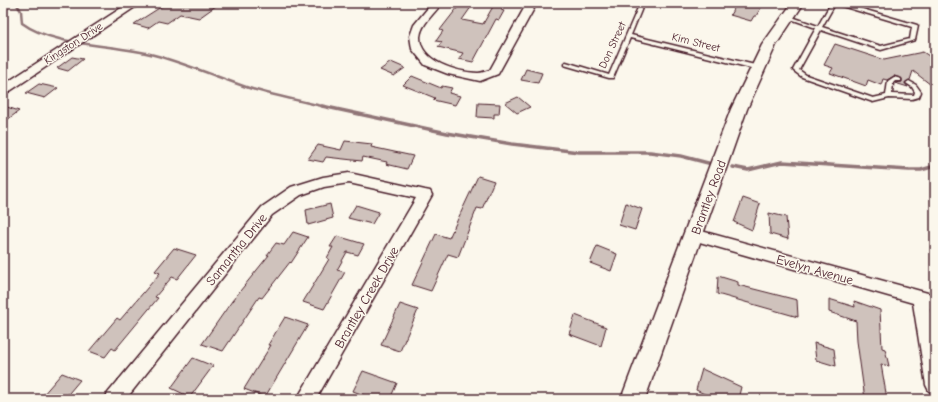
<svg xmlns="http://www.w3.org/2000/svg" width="938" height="402" viewBox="0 0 938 402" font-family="'Comic Neue',sans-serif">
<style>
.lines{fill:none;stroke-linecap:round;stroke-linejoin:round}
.stream-far1{stroke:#907477;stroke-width:2.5}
.stream{stroke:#907477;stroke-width:3.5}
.building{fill:#cfc2bc;stroke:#4a1f2b}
.service-casing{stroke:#4a1f2b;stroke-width:3}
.minor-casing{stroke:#4a1f2b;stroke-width:3}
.tertiary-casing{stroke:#4a1f2b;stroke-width:3}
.service{fill:#fbf7ec;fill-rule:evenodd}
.minor{fill:#fbf7ec;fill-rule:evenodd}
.tertiary{fill:#fbf7ec;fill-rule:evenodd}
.labels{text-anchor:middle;stroke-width:3;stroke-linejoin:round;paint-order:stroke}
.far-street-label{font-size:11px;fill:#4a1f2b;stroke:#fbf7ec}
.street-label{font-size:13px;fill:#4a1f2b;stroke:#fbf7ec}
</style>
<rect width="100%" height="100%" fill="#fbf7ec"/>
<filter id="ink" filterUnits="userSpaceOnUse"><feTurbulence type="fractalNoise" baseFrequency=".025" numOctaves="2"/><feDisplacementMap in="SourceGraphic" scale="8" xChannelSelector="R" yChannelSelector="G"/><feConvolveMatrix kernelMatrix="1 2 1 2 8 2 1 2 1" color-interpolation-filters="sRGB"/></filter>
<g filter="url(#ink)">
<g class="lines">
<path class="stream-far1" d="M16 3 21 11 22 23C54 47 114 44 154 55 187 64 217 77 249 88 274 96 301 101 327 107"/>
<g class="stream">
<path d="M322 106 447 133 512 144 579 152H650L681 156 708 163"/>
<path d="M733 167 748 170 782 162 909 170H921L935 166"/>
</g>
</g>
<g class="building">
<path d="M167 3H220L199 18 180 14 167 23 158 21 148 28 134 24Z"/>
<path d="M461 3H474L462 20 483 24 495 3 503 7 501 10 504 11 499 20 496 19 473 62 459 59 463 53 438 47 442 42 436 41 443 31 440 30Z"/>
<path d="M737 3H764L756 16H754L751 21 730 15Z"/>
<path d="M835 44 884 60 923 52 935 60V88L913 71 910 80 905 83 908 87 895 83 902 82V79L894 76 887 80 883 79 881 85 868 80 866 86 830 73 833 68 824 65Z"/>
<path d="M72 57 83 59 68 71 57 68Z"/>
<path d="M391 62 405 68 394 76 380 70Z"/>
<path d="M526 69 542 73 538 83 521 80Z"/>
<path d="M412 76 441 88 442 86 452 88 449 93 460 96 455 105 433 100 435 98 403 85Z"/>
<path d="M39 84 58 88 45 98 26 93Z"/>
<path d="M518 97 530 107 517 113 505 103Z"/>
<path d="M478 103 500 104 499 114H494V118L477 117Z"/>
<path d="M7 107 19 111 3 123V110Z"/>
<path d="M345 141 372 144 371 147 413 156 407 169 386 164 387 162 363 157 362 161 326 157 323 162 308 159 318 145 341 150Z"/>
<path d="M478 176 494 181 482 209 477 208 458 257 448 254 431 291 412 285 436 234 449 238Z"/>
<path d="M743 198 760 204 752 230 734 222Z"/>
<path d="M626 203 642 209 635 230 619 225Z"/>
<path d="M330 204 333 218 308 225 306 210Z"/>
<path d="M356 205 379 212 372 224 348 218Z"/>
<path d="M769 213 786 217 788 239 770 234Z"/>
<path d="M293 232 308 237 291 263 290 262 262 298 259 297 223 351 202 344 232 301 269 255H267L276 243 284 245Z"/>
<path d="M337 236 364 244 358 255 347 252 337 270 345 272 324 309 303 302 329 259 327 258 333 247H330Z"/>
<path d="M597 246 617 254 611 271 590 263Z"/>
<path d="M174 248 196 255 177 279 172 277 155 297 158 298 115 350 112 348 105 357 89 351 117 318 120 320 160 273 155 271Z"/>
<path d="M718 276 738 282V285L797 300 798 317 717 294Z"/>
<path d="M829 299 855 307 854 301 880 310 882 348 885 349 889 366 881 364 887 399H865L857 341 856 321 829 312Z"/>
<path d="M400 304 418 310 400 351 381 345Z"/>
<path d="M575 315 606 327 601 346 569 334Z"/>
<path d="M285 317 308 325 265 397 244 389 271 345H268Z"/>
<path d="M814 343 834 349 836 366 816 360Z"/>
<path d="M193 358 213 366 190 397 171 388Z"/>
<path d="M702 369 741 387 738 399H715L696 390Z"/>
<path d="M363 371 397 383 390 399H374L353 391Z"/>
<path d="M62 373 80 380 64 399H49L42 396Z"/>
</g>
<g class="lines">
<g class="service-casing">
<g id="service">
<path d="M640 3H644L631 35 759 66 762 68 759 70 630 38 613 78H609L564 65V63L566 62 609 75Z"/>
<path d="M831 3H842L917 25 918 26 915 40 881 50 821 30 799 70 806 75 873 98 886 95 888 81 894 77 901 79V81H895L893 83 892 94 914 95 915 92 912 87 906 83 909 81 916 85 921 92 919 97 912 99 889 98 873 102 802 77 794 71 793 70 816 28 785 17 789 16 818 26ZM835 4 912 27 910 39 881 46 822 27Z"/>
</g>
</g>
<g class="minor-casing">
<g id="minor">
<path d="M129 3H141L7 93 3 94V85Z"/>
<path d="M432 3H442C435 13 421 24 420 37 420 62 457 72 478 73 482 73 486 71 490 70L527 3H537L498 74 480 81 448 74 425 65 412 49 410 36 414 25Z"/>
<path d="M349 173 425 190 430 191 432 195 316 399H297L416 198 349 183 324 187 301 195 272 215 126 399H105L108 393 262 207 291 187 323 177Z"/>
<path d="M694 229 935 295V309L930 308 935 336V394L929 391 926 385 913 303 689 239 687 235 689 231Z"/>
</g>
</g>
<g class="tertiary-casing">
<path id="tertiary" d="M792 3H804L776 45 747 109 645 399H621L731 109 762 45Z"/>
</g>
<use href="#service" class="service"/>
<use href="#minor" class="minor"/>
<use href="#tertiary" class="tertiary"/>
</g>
</g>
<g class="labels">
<g class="far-street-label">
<text transform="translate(696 42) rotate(14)" y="4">Kim Street</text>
<text transform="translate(73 43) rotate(-33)" y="4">Kingston Drive</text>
<text transform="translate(612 45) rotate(-65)" y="4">Don Street</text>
</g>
<g class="street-label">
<text transform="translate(708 197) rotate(-70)" y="5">Brantley Road</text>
<text transform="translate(236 249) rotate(-51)" y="5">Samantha Drive</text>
<text transform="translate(815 269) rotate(16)" y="5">Evelyn Avenue</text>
<text transform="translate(366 297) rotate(-60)" y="5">Brantley Creek Drive</text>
</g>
</g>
<rect width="938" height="402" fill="none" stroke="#fbf7ec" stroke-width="16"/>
<rect x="8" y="8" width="922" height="386" fill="none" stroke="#4a1f2b" stroke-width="1.5" filter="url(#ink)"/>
</svg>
